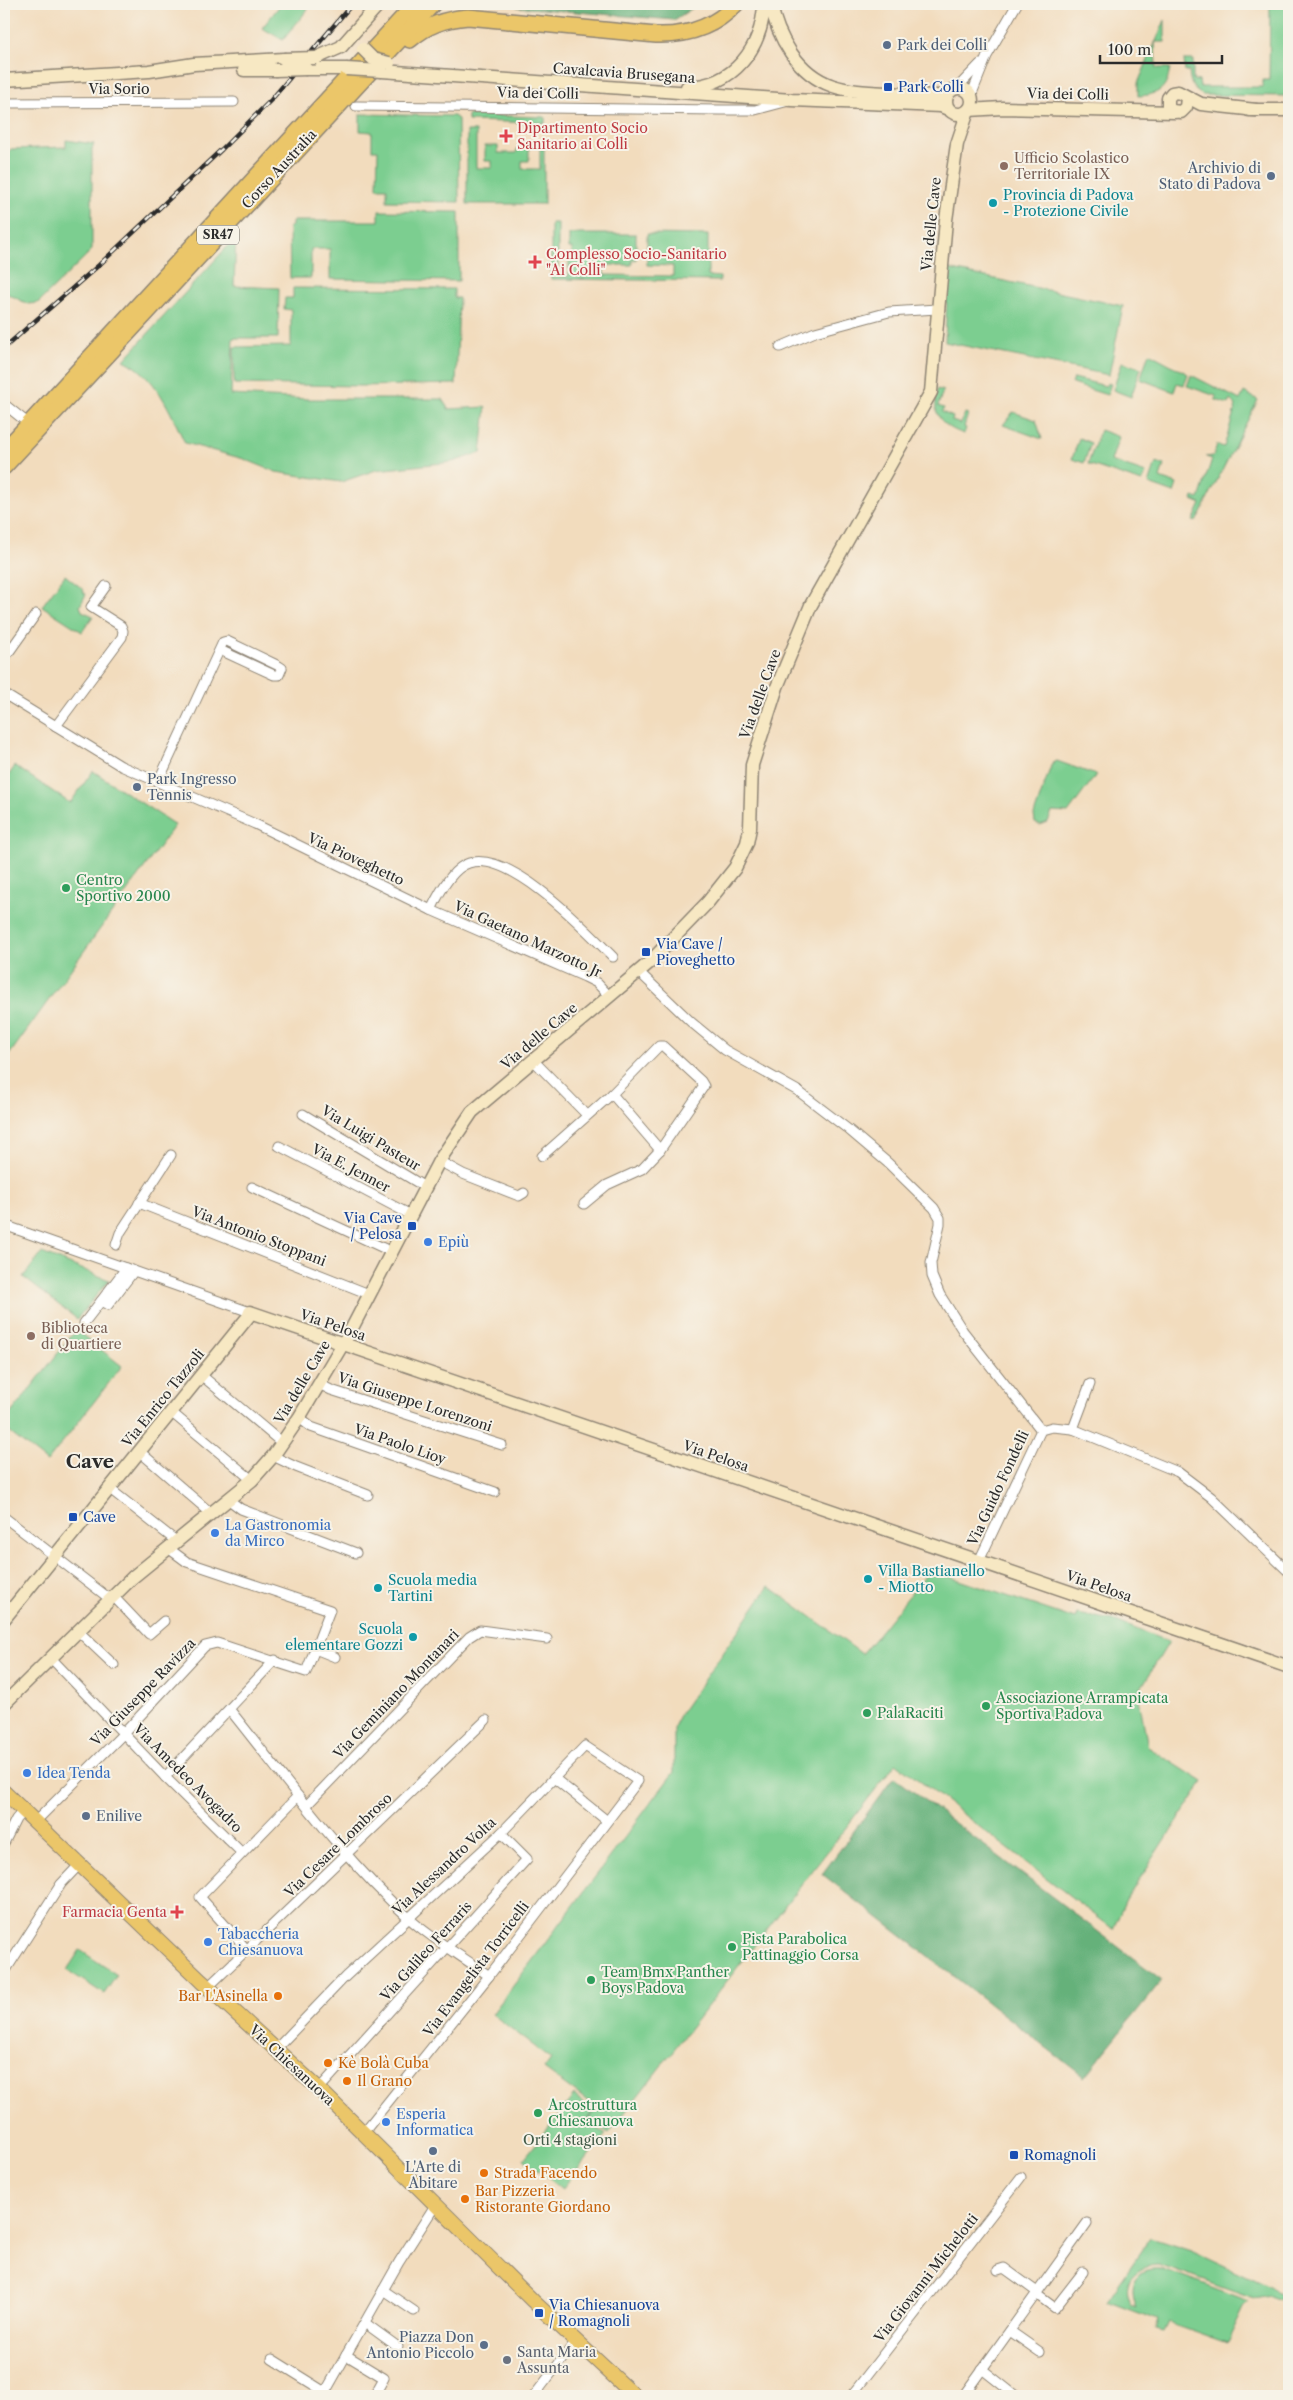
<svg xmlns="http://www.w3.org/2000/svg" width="1293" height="2400" viewBox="0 0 1293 2400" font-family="'Libre Caslon Text',serif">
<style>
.green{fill:#7cce90;stroke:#547c5e}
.forest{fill:#65b17a;stroke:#486e52}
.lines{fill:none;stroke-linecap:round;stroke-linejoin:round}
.street-casing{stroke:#8e8474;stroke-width:11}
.secondary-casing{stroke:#8e8474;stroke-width:15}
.primary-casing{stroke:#8e8474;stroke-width:16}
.highway-casing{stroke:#8e8474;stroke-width:18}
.street{stroke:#fff;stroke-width:9}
.secondary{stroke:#f7e8c3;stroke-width:12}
.primary{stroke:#ebc669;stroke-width:14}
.highway{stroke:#ebc669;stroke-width:15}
.rail-casing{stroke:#2b2b2b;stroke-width:4.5}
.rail{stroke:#f7f3e8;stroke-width:2.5;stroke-dasharray:8;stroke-linecap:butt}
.secondary-bridge-casing{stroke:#8e8474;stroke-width:15;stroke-linecap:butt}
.secondary-bridge{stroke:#f7e8c3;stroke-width:12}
.service-dot{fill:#5c6f8a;stroke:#f7f3e8;stroke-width:2}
.transit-dot{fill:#1a4fb4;stroke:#f7f3e8;stroke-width:2}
.health-dot{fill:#e0444e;stroke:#f7f3e8;stroke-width:2}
.education-dot{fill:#8d6e63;stroke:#f7f3e8;stroke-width:2}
.culture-dot{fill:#0f9aa8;stroke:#f7f3e8;stroke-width:2}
.leisure-dot{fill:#2e9e5b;stroke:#f7f3e8;stroke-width:2}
.shop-dot{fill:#3f7fe0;stroke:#f7f3e8;stroke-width:2}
.food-dot{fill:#e8710a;stroke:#f7f3e8;stroke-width:2}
.worship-dot{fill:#6b7280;stroke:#f7f3e8;stroke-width:2}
.labels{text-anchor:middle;stroke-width:4;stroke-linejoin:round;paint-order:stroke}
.shield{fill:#f7f3e8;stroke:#686764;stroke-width:1}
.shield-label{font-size:12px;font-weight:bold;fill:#2b2b2b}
.service-label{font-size:14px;fill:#4e5e75;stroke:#f7f3e8;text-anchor:start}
.street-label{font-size:14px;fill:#2b2b2b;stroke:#f7f3e8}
.transit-label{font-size:14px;fill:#164399;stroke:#f7f3e8;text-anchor:start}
.health-label{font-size:14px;fill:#be3a42;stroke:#f7f3e8;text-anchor:start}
.education-label{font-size:14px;fill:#785e54;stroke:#f7f3e8;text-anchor:start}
.culture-label{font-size:14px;fill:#0d838f;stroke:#f7f3e8;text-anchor:start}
.leisure-label{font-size:14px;fill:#27864d;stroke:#f7f3e8;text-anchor:start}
.shop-label{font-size:14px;fill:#366cbe;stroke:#f7f3e8;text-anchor:start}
.food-label{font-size:14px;fill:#c56008;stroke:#f7f3e8;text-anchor:start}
.park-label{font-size:14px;fill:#435c49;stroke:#f7f3e8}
.worship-label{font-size:14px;fill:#5b616d;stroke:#f7f3e8;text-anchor:start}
.district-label{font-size:19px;font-weight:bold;fill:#2b2b2b;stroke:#f7f3e8}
</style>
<rect width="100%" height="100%" fill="#f7f3e8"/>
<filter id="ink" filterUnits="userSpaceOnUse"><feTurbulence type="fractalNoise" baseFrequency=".02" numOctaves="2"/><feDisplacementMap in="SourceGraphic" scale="10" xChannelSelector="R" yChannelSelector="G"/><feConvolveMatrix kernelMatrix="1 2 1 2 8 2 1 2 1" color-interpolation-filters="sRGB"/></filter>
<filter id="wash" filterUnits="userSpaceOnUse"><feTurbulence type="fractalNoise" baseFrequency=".0096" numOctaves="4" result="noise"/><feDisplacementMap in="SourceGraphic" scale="20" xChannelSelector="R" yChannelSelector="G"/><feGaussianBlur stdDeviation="1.12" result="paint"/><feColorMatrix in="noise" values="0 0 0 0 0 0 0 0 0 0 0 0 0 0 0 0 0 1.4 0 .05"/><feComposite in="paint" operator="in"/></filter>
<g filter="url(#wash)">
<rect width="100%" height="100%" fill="#f2dcbd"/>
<g class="green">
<path d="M281 4H312L283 40 262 28Z"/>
<path d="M1270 4H1289V96L1203 95C1192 90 1190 83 1189 71H1185L1184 60H1193V80L1199 81 1200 87H1263V80H1269Z"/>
<path d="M1165 20V42H1155L1156 68H1170C1167 89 1159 95 1138 96V83Z"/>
<path d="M360 114 454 116 458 119 459 202 387 201V188H377L378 150H372V132L360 131Z"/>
<path d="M468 115 545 117V123L468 121Z"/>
<path d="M467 131H476V168H492V161H485V146H498V153H516L518 147H529V161H522V169H540V148H544V204H467Z"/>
<path d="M66 140 94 144 92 149V250L38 303 28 304 4 292V237L10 232 8 230V152L11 149 66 147Z"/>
<path d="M379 211 459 212V281L330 279V249H311V278H290L289 227 292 226V221H379Z"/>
<path d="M551 223H558V276H569V255H572V248H569V234H636V260H632V265H604V275L673 276V266L647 265V234L708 235V276L720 277V281L551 279Z"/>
<path d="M236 237 234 286 279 288 278 338H233L231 395 308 399H443L448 409 486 407 481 453 452 462 376 470 341 482 276 472 244 459 185 443C170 412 157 376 124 360Z"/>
<path d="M948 269 1123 306 1109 375 945 342Z"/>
<path d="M293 288 454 289V298H459L456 384 360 386 234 384V347L291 346V310L284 309 285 298H293Z"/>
<path d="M1149 353 1188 374 1184 385 1177 383 1174 392 1140 379Z"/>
<path d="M1122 362 1141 368 1131 397 1113 390Z"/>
<path d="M1191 375 1240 400 1244 392 1258 400 1196 522 1193 521 1201 504 1192 500 1193 497 1199 499 1212 459 1206 457 1213 456 1217 445 1224 447 1236 405 1230 400 1228 404 1216 400V396L1187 386Z"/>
<path d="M1074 378 1106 386 1107 383 1111 384 1107 395 1072 384Z"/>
<path d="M937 389 943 391 938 406 944 408 942 412 953 417 952 421 961 424 965 413 968 414 964 427 966 428 964 434C941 426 931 414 937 389Z"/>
<path d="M1013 412 1036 420 1042 439 1003 425Z"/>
<path d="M1100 430 1119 437 1111 461 1146 473 1142 482 1088 464Z"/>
<path d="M1079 438 1091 443 1084 463 1072 459Z"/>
<path d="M1156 463 1164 465 1160 478 1177 484 1174 493 1149 484Z"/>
<path d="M65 575 84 590 83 592 86 594 80 606 82 611 93 616 82 632 42 606Z"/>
<path d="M1057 761 1096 775 1068 813 1052 812 1048 822 1040 825 1035 823 1034 815 1052 763Z"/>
<path d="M15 766 70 803 93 771 175 825 4 1062V782Z"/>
<path d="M42 1253 109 1280 77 1319 23 1277Z"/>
<path d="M76 1330 122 1366 47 1462 4 1428V1422Z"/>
<path d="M930 1570 1075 1619 1077 1614 1113 1620 1169 1642 1138 1693 1148 1747 1203 1782 1126 1900 1113 1929 896 1763 609 2133 589 2120 597 2108 544 2069 551 2059 492 2014 674 1772V1729L678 1717 769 1586 862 1654Z"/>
<path d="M80 1950 117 1975 104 1994 67 1970Z"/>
<path d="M574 2095 594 2111 587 2121 606 2134 562 2189 524 2159Z"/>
<path d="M1151 2237 1191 2250 1272 2288 1276 2292 1289 2298V2303L1270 2296 1254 2299 1159 2265C1138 2265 1117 2283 1131 2305L1136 2307C1126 2285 1135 2267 1161 2269L1249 2302 1244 2307 1227 2343 1168 2322 1163 2332 1155 2330 1158 2320 1107 2301Z"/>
</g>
<g class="forest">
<path d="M516 4H699L674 20 517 7Z"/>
<path d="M894 1777 1162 1980 1084 2077 822 1874Z"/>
</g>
</g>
<g filter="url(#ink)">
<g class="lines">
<g class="street-casing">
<g id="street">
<path d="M957 88 980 64"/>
<path d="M971 96 987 56 1017 4"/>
<path d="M4 103 234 102"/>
<path d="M356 106 720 110H755L785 102"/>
<path d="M780 347 815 332 889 312 937 309"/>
<path d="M4 404 29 424"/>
<path d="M4 659 36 614"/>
<path d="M4 694 121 766 255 824 431 910 585 977 597 983 610 997"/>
<path d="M56 726 122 637 123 631 121 626 91 607 106 586"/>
<path d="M158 782 223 642 227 641 279 666 282 668 279 675H274L220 650"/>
<path d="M431 910C438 895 452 868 469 863 511 850 586 930 613 957"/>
<path d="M639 972 691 1022 725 1050 798 1091 849 1130 888 1163 934 1208 940 1218V1224L931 1263 932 1276 940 1295 963 1331 1041 1430"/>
<path d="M533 1060 587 1115"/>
<path d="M612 1094 660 1150"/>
<path d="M303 1114 425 1187"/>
<path d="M279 1146 411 1215"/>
<path d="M542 1156 612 1094 659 1046H663L701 1081 704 1086 660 1150 642 1169 607 1185 584 1204"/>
<path d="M439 1161 463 1174 519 1196 524 1193"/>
<path d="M252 1187 392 1252"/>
<path d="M139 1203 369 1294"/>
<path d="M4 1225 250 1312"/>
<path d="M116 1245 120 1233 171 1155"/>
<path d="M126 1268 101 1301 108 1305 134 1271"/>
<path d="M84 1323 101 1301"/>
<path d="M201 1375 282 1443"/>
<path d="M319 1384 331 1390 502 1445"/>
<path d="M171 1412 252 1480"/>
<path d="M299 1418 311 1427 495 1492"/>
<path d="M1073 1429 1090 1384"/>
<path d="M140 1452 212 1514"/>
<path d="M273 1456 296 1467 368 1495"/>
<path d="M110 1489 176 1541"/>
<path d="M229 1500 241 1509 356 1553"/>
<path d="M4 1517 110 1599"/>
<path d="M168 1548 187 1562 330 1610 315 1649"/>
<path d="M979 1561 1041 1430 1052 1427 1073 1429 1178 1472 1211 1497 1289 1572"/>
<path d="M113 1596 149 1634 164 1621"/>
<path d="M78 1631 114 1665"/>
<path d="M51 1658 165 1777 242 1853"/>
<path d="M230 1710C288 1782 342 1858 411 1920 432 1939 465 1958 489 1976"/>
<path d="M165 1777 275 1660"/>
<path d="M554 1778 606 1820"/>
<path d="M307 1805 469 1637 480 1630 547 1639"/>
<path d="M35 1822 124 1733 205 1646 217 1643 306 1672 315 1649 335 1657"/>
<path d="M4 1843 16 1819 23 1811"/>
<path d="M247 1950 200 1897 298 1796"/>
<path d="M4 1973 61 1884 79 1865"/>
<path d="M207 1988 486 1720"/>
<path d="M276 2049 345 1977 501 1833 585 1746 638 1781 489 1976 364 2132"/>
<path d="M319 2089 527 1859 501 1833"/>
<path d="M998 2270 1004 2268 1037 2292"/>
<path d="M383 2290 414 2311"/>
<path d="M1036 2294 1055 2308 1083 2272"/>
<path d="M365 2323 398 2347"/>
<path d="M1010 2331 1040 2352"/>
<path d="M346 2355 384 2378 374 2396"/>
<path d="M272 2359 325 2392"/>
<path d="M982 2369 1016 2396"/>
<path d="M323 2396 399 2262 436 2204"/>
<path d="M534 2396 576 2341"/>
<path d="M851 2396 1021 2177"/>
<path d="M963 2396 1087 2223"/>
</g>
</g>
<g class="secondary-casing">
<g id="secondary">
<path d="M771 4C774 22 781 38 791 53 816 89 845 91 886 93 904 94 922 96 940 96L948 93"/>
<path d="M316 58 341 47 379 4"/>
<path d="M306 69H346"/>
<path d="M244 70H275"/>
<path d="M382 71 792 100 941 106 948 109"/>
<path d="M4 80 149 71 194 64 284 59"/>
<path d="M687 87C734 86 762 48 764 4"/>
<circle cx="959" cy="101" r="13"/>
<path d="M1187 97 1186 107 1181 112 1172 111 1168 107V98L1172 93 1178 92 1201 104 1256 110"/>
<path d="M969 110 1002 108 1175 112"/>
<path d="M1249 110H1289"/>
<path d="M4 1619 248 1317 250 1312 1289 1667"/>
<path d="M4 1704 133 1577 252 1480 273 1456 299 1418 351 1330 439 1161 472 1112 650 962 708 902 735 868 747 843 750 828 752 765 777 687 811 605 931 392 946 220 957 144 968 111"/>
</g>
</g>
<g class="primary-casing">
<path id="primary" d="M4 1792 201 1981 319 2089 533 2301 635 2396"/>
</g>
<g class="highway-casing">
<g id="highway">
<path d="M410 40C427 25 445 19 468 17L656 35C687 36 714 28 736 4"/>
<path d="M4 451 415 4"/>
<path d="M4 467 433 4"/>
</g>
</g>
<use href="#street" class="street"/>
<use href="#secondary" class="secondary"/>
<use href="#primary" class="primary"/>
<use href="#highway" class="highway"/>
<g class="rail-casing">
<path id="rail" d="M4 348 99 265 222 149 271 100 352 4"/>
</g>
<use href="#rail" class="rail"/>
<g class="secondary-bridge-casing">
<g id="secondary-bridge">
<path d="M363 49 373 59 389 63"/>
<path d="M284 59 316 58"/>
<path d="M346 69 382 71"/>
<path d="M275 70 306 69"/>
</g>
</g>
<use href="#secondary-bridge" class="secondary-bridge"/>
</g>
</g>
<g class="service-dot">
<circle cx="887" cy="45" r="5"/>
<circle cx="1271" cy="176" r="5"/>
<circle cx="137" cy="787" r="5"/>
<circle cx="86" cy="1816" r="5"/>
<circle cx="433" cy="2151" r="5"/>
<circle cx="484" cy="2345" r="5"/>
</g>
<g class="transit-dot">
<rect x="883" y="82" width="10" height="10" rx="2.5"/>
<rect x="641" y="947" width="10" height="10" rx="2.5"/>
<rect x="407" y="1221" width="10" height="10" rx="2.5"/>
<rect x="68" y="1512" width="10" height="10" rx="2.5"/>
<rect x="1009" y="2150" width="10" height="10" rx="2.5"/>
<rect x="534" y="2308" width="10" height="10" rx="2.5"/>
</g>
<g class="health-dot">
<path d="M503.5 128.5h5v5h5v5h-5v5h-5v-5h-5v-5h5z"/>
<path d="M532.5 254.5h5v5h5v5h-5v5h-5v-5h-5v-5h5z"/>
<path d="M174.5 1904.5h5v5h5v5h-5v5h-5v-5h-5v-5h5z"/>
</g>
<g class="education-dot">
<circle cx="1004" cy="166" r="5"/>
<circle cx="31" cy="1336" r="5"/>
</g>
<g class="culture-dot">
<circle cx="993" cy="203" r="5"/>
<circle cx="868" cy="1579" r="5"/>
<circle cx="378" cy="1588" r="5"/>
<circle cx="413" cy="1637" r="5"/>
</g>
<g class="leisure-dot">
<circle cx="66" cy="888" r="5"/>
<circle cx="986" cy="1706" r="5"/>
<circle cx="867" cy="1713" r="5"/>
<circle cx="732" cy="1947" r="5"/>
<circle cx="591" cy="1980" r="5"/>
<circle cx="538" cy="2113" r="5"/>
</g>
<g class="shop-dot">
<circle cx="428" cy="1242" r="5"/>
<circle cx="215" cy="1533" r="5"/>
<circle cx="27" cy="1773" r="5"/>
<circle cx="208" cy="1942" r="5"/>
<circle cx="386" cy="2122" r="5"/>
</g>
<g class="food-dot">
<circle cx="278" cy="1996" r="5"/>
<circle cx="328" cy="2063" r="5"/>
<circle cx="347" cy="2081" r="5"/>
<circle cx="484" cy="2173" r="5"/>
<circle cx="465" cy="2199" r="5"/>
</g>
<circle class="worship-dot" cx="507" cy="2360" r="5"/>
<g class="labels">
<rect class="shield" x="197" y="225.5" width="42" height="19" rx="4"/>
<g class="shield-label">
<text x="218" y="239">SR47</text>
</g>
<g class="service-label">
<text x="897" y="50">Park dei Colli</text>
<text x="1261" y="173" text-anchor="end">Archivio di<tspan x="1261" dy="16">Stato di Padova</tspan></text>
<text x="147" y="784">Park Ingresso<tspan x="147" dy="16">Tennis</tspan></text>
<text x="96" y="1821">Enilive</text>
<text x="433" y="2172" text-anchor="middle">L'Arte di<tspan x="433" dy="16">Abitare</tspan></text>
<text x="474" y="2342" text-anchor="end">Piazza Don<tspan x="474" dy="16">Antonio Piccolo</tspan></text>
</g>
<g class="street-label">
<text transform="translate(624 73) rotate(4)" y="5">Cavalcavia Brusegana</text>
<text x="119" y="94">Via Sorio</text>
<text transform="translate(538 93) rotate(1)" y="5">Via dei Colli</text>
<text transform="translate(1068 94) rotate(1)" y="5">Via dei Colli</text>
<text transform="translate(279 169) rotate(-47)" y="5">Corso Australia</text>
<text transform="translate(931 224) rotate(-84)" y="5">Via delle Cave</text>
<text transform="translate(760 694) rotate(-70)" y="5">Via delle Cave</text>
<text transform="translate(356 859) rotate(25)" y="5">Via Pioveghetto</text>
<text transform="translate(528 939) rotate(25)" y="5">Via Gaetano Marzotto Jr</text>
<text transform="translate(539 1036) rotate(-40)" y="5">Via delle Cave</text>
<text transform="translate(371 1138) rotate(31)" y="5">Via Luigi Pasteur</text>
<text transform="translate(351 1168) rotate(28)" y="5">Via E. Jenner</text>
<text transform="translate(259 1236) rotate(21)" y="5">Via Antonio Stoppani</text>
<text transform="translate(333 1325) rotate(19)" y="5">Via Pelosa</text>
<text transform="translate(302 1382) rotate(-59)" y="5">Via delle Cave</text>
<text transform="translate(163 1398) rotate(-51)" y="5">Via Enrico Tazzoli</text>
<text transform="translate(415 1402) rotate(18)" y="5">Via Giuseppe Lorenzoni</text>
<text transform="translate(400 1444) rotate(19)" y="5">Via Paolo Lioy</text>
<text transform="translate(716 1456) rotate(19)" y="5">Via Pelosa</text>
<text transform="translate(998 1488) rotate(-65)" y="5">Via Guido Fondelli</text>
<text transform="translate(1099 1586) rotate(19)" y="5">Via Pelosa</text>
<text transform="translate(143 1692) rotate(-46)" y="5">Via Giuseppe Ravizza</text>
<text transform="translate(396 1694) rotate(-46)" y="5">Via Geminiano Montanari</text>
<text transform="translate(188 1778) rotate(45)" y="5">Via Amedeo Avogadro</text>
<text transform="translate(338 1845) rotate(-44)" y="5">Via Cesare Lombroso</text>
<text transform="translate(444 1866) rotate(-43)" y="5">Via Alessandro Volta</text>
<text transform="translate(426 1951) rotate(-48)" y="5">Via Galileo Ferraris</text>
<text transform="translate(476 1969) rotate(-53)" y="5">Via Evangelista Torricelli</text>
<text transform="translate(292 2065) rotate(43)" y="5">Via Chiesanuova</text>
<text transform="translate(926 2278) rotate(-52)" y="5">Via Giovanni Michelotti</text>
</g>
<g class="transit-label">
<text x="898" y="92">Park Colli</text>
<text x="656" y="949">Via Cave /<tspan x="656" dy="16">Pioveghetto</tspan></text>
<text x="402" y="1223" text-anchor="end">Via Cave<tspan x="402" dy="16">/ Pelosa</tspan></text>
<text x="83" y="1522">Cave</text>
<text x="1024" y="2160">Romagnoli</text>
<text x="549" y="2310">Via Chiesanuova<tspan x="549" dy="16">/ Romagnoli</tspan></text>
</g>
<g class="health-label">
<text x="517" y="133">Dipartimento Socio<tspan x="517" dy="16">Sanitario ai Colli</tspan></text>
<text x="546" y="259">Complesso Socio-Sanitario<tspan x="546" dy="16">"Ai Colli"</tspan></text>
<text x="167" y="1917" text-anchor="end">Farmacia Genta</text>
</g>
<g class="education-label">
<text x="1014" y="163">Ufficio Scolastico<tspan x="1014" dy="16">Territoriale IX</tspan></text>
<text x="41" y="1333">Biblioteca<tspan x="41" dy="16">di Quartiere</tspan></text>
</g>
<g class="culture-label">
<text x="1003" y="200">Provincia di Padova<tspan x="1003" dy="16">- Protezione Civile</tspan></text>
<text x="878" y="1576">Villa Bastianello<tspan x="878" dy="16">- Miotto</tspan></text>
<text x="388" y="1585">Scuola media<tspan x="388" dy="16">Tartini</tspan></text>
<text x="403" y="1634" text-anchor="end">Scuola<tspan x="403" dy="16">elementare Gozzi</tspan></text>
</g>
<g class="leisure-label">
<text x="76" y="885">Centro<tspan x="76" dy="16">Sportivo 2000</tspan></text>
<text x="996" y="1703">Associazione Arrampicata<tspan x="996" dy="16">Sportiva Padova</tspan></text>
<text x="877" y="1718">PalaRaciti</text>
<text x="742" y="1944">Pista Parabolica<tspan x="742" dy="16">Pattinaggio Corsa</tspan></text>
<text x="601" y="1977">Team Bmx Panther<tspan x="601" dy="16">Boys Padova</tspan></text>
<text x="548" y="2110">Arcostruttura<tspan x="548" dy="16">Chiesanuova</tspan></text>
</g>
<g class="shop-label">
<text x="438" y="1247">Epiù</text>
<text x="225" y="1530">La Gastronomia<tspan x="225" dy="16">da Mirco</tspan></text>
<text x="37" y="1778">Idea Tenda</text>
<text x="218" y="1939">Tabaccheria<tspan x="218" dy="16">Chiesanuova</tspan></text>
<text x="396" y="2119">Esperia<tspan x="396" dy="16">Informatica</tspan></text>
</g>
<g class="food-label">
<text x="268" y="2001" text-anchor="end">Bar L'Asinella</text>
<text x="338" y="2068">Kè Bolà Cuba</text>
<text x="357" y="2086">Il Grano</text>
<text x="494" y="2178">Strada Facendo</text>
<text x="475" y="2196">Bar Pizzeria<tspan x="475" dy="16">Ristorante Giordano</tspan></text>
</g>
<g class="park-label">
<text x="570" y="2145">Orti 4 stagioni</text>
</g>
<g class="worship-label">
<text x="517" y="2357">Santa Maria<tspan x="517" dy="16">Assunta</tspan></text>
</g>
<g class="district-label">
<text x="90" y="1468">Cave</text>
</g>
</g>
<rect width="1293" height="2400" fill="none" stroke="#f7f3e8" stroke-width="20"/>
<path d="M1100 55v8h122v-8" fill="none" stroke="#2b2b2b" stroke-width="2.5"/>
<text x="1108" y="55" font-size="15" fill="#2b2b2b" stroke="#f7f3e8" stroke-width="4" paint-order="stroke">100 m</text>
</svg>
